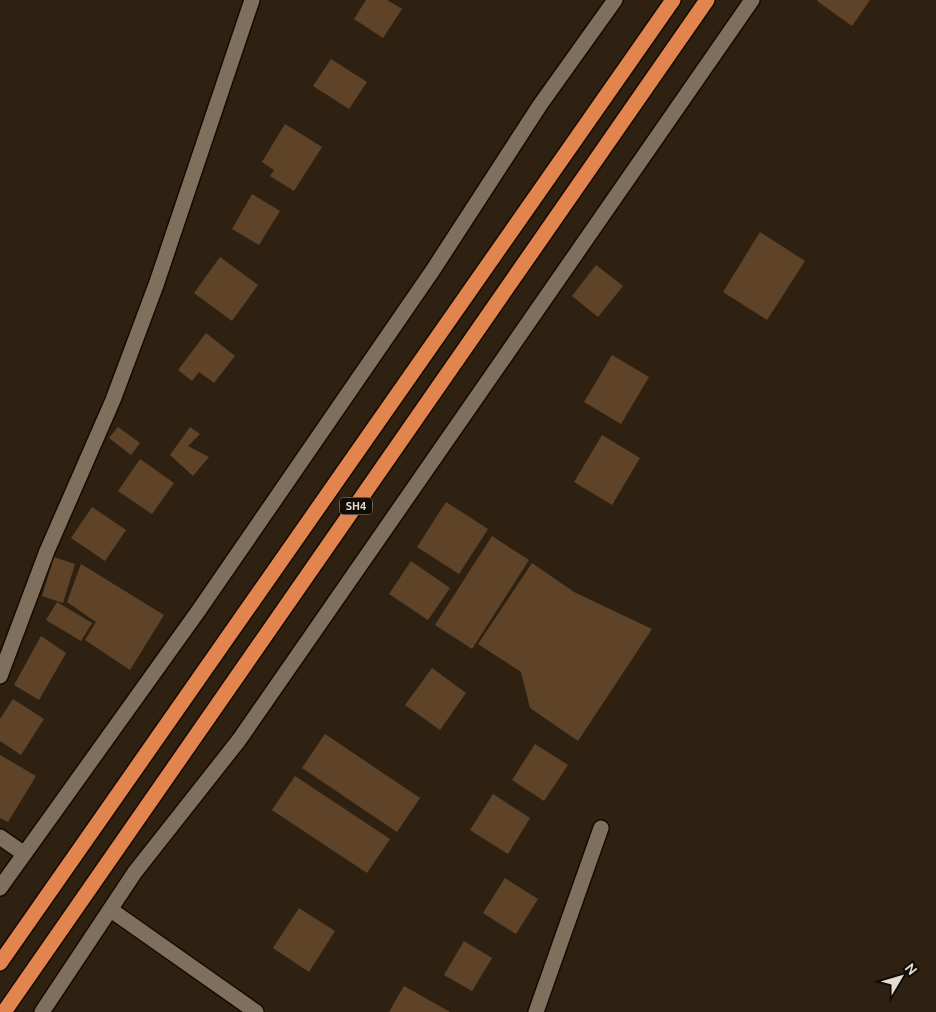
<svg xmlns="http://www.w3.org/2000/svg" width="936" height="1012" viewBox="0 0 936 1012" font-family="Ubuntu,sans-serif">
<style>
.building{fill:#5f4328}
.lines{fill:none;stroke-linecap:round;stroke-linejoin:round}
.minor-casing{stroke:#160a01;stroke-width:18}
.highway-casing{stroke:#160a01;stroke-width:18}
.minor{stroke:#7f6f5d;stroke-width:15}
.highway{stroke:#e2844e;stroke-width:15}
.labels{text-anchor:middle;stroke-width:4;stroke-linejoin:round;paint-order:stroke}
.shield{fill:#120c06;stroke:#a59d94;stroke-width:1}
.shield-label{font-size:11px;font-weight:bold;fill:#e4dbd1}
</style>
<rect width="100%" height="100%" fill="#2e2112"/>
<g class="building">
<path d="M366 0H387L402 9 383 38 354 19Z"/>
<path d="M818 0H870L852 26 817 1Z"/>
<path d="M331 59 367 82 349 109 313 86Z"/>
<path d="M285 124 322 147 294 191 270 176 274 170 262 162Z"/>
<path d="M252 194 280 211 259 245 232 229Z"/>
<path d="M760 232 805 261 767 320 723 292Z"/>
<path d="M220 257 258 285 232 321 194 293Z"/>
<path d="M596 265 623 286 598 317 572 296Z"/>
<path d="M206 333 235 356 214 383 199 372 192 381 178 370Z"/>
<path d="M612 355 649 377 621 424 584 402Z"/>
<path d="M118 427 140 443 131 455 109 438Z"/>
<path d="M190 427 200 434 188 446 209 457 193 476 170 455Z"/>
<path d="M602 435 640 458 612 505 574 482Z"/>
<path d="M140 459 174 483 152 514 118 491Z"/>
<path d="M446 502 488 529 459 574 417 547Z"/>
<path d="M92 507 126 530 105 561 71 538Z"/>
<path d="M492 536 529 560 472 649 435 625Z"/>
<path d="M54 557 75 564 63 603 42 596Z"/>
<path d="M411 561 450 588 428 620 389 594Z"/>
<path d="M532 563 574 592 652 629 578 741 530 708 521 672 478 644Z"/>
<path d="M81 564 164 615 130 670 85 640 96 622 67 602Z"/>
<path d="M57 602 92 623 81 641 46 620Z"/>
<path d="M41 636 66 653 39 700 14 685Z"/>
<path d="M432 668 466 693 440 730 405 705Z"/>
<path d="M13 699 44 719 21 755 0 741V719Z"/>
<path d="M325 734 420 798 397 832 302 768Z"/>
<path d="M535 744 568 765 544 801 512 780Z"/>
<path d="M0 755 36 776 8 822 0 818Z"/>
<path d="M295 776 390 839 367 873 272 810Z"/>
<path d="M493 794 530 818 508 854 470 830Z"/>
<path d="M505 878 538 899 516 934 483 913Z"/>
<path d="M299 908 335 931 309 972 273 948Z"/>
<path d="M464 941 492 958 472 991 444 975Z"/>
<path d="M404 986 450 1012H389Z"/>
</g>
<g class="lines">
<g class="minor-casing">
<g id="minor">
<path d="M0 676 47 551 113 400 156 285 252 0"/>
<path d="M0 837 23 853"/>
<path d="M0 888 199 610 433 270 540 105 615 0"/>
<path d="M111 910 256 1012"/>
<path d="M42 1012 135 872 239 740 752 0"/>
<path d="M536 1012 601 828"/>
</g>
</g>
<g class="highway-casing">
<g id="highway">
<path d="M0 963 673 0"/>
<path d="M4 1012 707 0"/>
</g>
</g>
<use href="#minor" class="minor"/>
<use href="#highway" class="highway"/>
</g>
<g class="labels">
<rect class="shield" x="340" y="497.5" width="32" height="17" rx="4"/>
<g class="shield-label">
<text x="356" y="510">SH4</text>
</g>
</g>
<g transform="translate(901 977) rotate(52)" stroke="#120c06" stroke-width="4" paint-order="stroke">
<path d="M0-4L9 19L0 12L-9 19Z" fill="#e4dbd1"/>
<text y="-8" font-size="14" font-weight="bold" text-anchor="middle" fill="#e4dbd1">N</text>
</g>
</svg>
